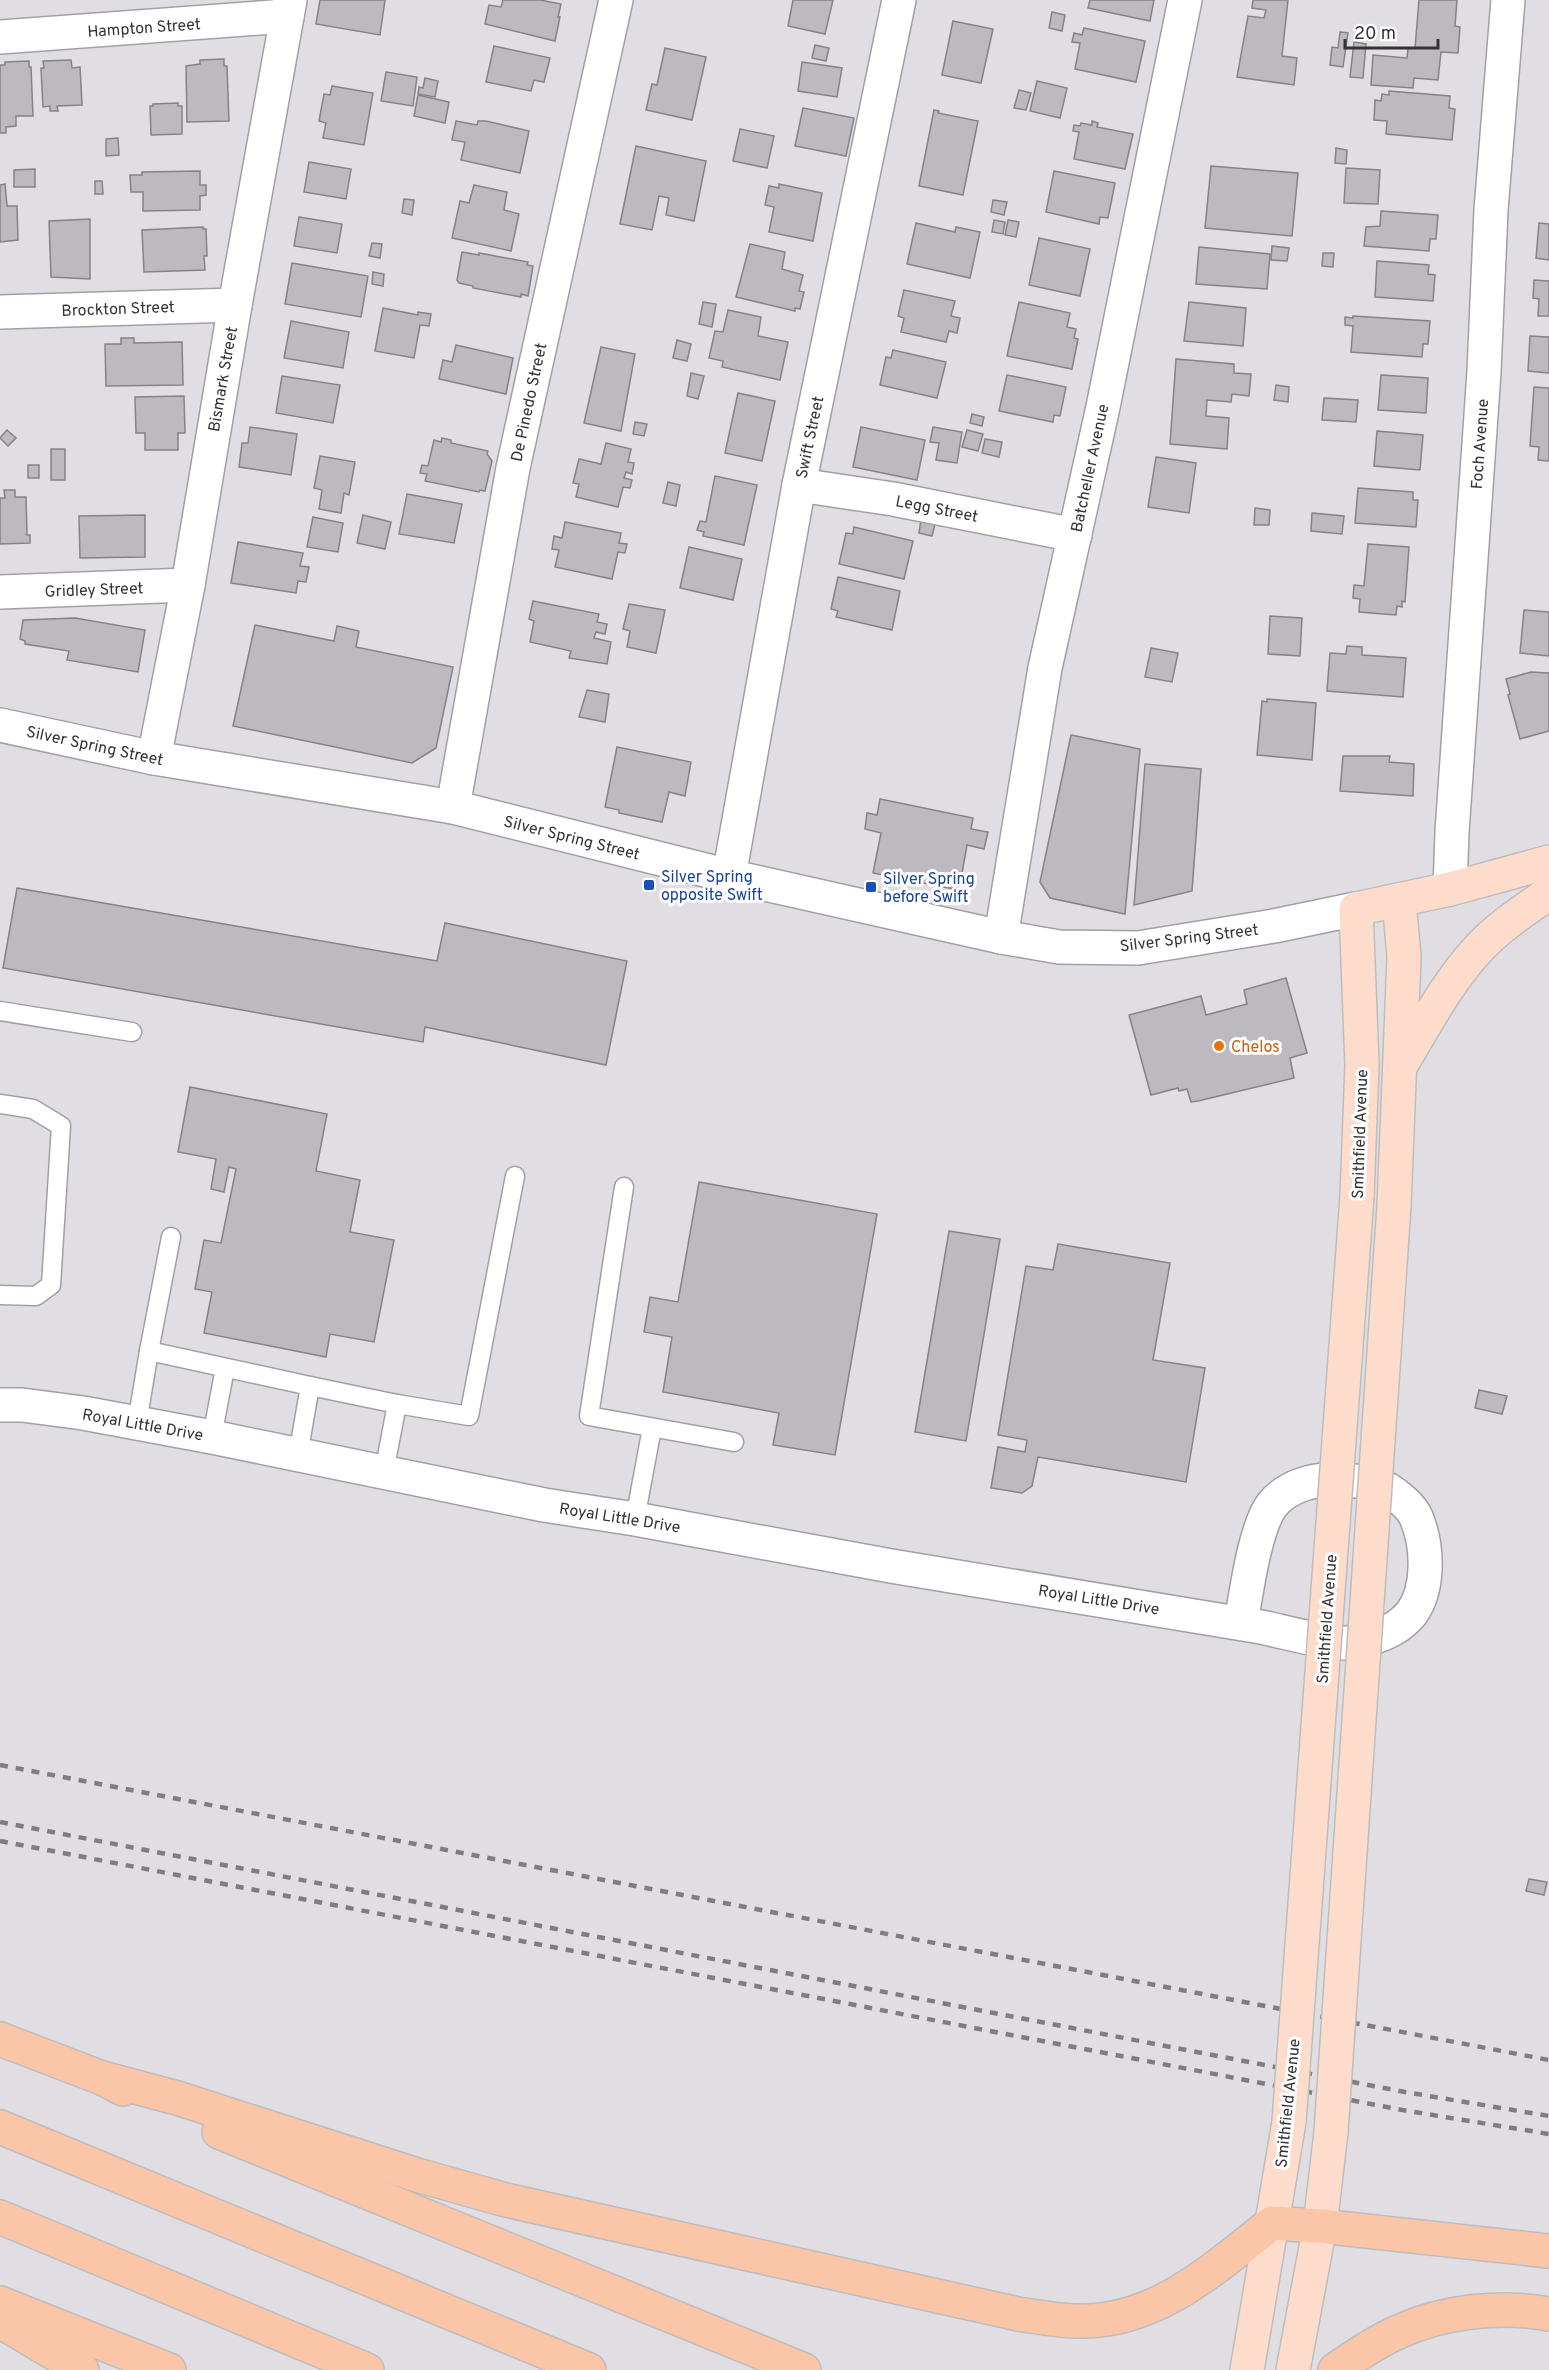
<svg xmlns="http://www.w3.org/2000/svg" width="1549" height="2370" viewBox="0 0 1549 2370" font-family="Overpass,sans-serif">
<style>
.building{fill:#bcbabe;stroke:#858387;stroke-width:1.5}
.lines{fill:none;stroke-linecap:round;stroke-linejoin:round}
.lane-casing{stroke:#a2a0a4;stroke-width:21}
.street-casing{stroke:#a2a0a4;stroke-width:36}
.secondary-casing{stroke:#a2a0a4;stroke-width:36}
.primary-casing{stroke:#bebdbe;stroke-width:36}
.highway-casing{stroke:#bebdbe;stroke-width:36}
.lane{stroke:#fff;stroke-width:18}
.street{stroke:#fff;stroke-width:33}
.secondary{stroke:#fff;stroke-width:33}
.primary{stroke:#fddccb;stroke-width:33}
.highway{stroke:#fbc5a8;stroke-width:33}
.rail{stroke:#7f7d80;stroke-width:4.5;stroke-dasharray:8 8;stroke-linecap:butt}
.primary-bridge-casing{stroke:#bebdbe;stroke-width:36;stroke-linecap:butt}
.primary-bridge{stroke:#fddccb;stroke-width:33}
.transit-dot{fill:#1a4fb4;stroke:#fff;stroke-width:2}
.food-dot{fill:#e8710a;stroke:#fff;stroke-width:2}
.labels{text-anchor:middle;stroke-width:6;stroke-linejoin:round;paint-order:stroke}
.street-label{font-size:16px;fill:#333234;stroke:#fff}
.transit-label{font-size:16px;fill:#164399;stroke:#fff;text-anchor:start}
.food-label{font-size:16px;fill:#c56008;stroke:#fff;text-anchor:start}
</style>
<rect width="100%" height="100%" fill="#e0dee2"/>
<g class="building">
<path d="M320 0H385L380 35 316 24Z"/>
<path d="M503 0H540L561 4 558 17H560L555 41 485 24 489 5 501 7Z"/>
<path d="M793 0H833L825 34 788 26Z"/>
<path d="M1090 0H1154L1150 21 1088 8Z"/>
<path d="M1253 0H1288L1282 56 1297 58 1294 85 1237 77 1248 16 1264 18 1266 10 1252 8Z"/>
<path d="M1419 0H1457L1455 26 1460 27 1458 53 1441 52 1438 80 1414 78 1413 88 1371 85 1373 55 1407 58 1408 48H1415Z"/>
<path d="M1052 12 1065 15 1062 31 1049 28Z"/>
<path d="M953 21 993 29 981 83 942 75Z"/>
<path d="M1084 28 1145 41 1136 82 1075 69 1080 43 1072 42 1074 33 1082 35Z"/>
<path d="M1340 32 1348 33 1343 67 1330 65 1332 47 1338 48Z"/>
<path d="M1354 42 1366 44 1363 78 1350 77Z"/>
<path d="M815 45 829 48 826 61 812 58Z"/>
<path d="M494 46 550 58 544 82 534 80 531 91 486 82Z"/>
<path d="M665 48 706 57 692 120 646 110 652 84 657 85Z"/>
<path d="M224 59V66H227L229 121 187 122 186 66 200 64V60Z"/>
<path d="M71 60 72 68 80 67 82 105 57 106 58 111H50V106L43 107 41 68H44L43 61Z"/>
<path d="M29 61V67H31L33 116H16V126L6 127V133H0V65H5V62Z"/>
<path d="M802 62 842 68 837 97 798 91Z"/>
<path d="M386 72 417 77 413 106 381 101Z"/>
<path d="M425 78 438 81 435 97 418 94 419 87 423 88Z"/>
<path d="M1037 81 1067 88 1060 118 1030 111Z"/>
<path d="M332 86 373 93 364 145 323 138 326 123 319 121 324 94 330 95Z"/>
<path d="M1019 90 1031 93 1026 110 1014 108Z"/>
<path d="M1389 91 1450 96 1449 108 1455 109 1452 140 1386 134 1387 121 1374 120 1375 100 1381 101 1382 94 1389 95Z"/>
<path d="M418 95 449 102 445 123 414 116Z"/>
<path d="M178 103V106H182V134L151 135 150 106H153V104Z"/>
<path d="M803 108 854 118 846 156 795 146Z"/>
<path d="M934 110 939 111 938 113 978 121 963 195 919 186Z"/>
<path d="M456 121 477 125 478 121H486L529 131 520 173 461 160 465 142 452 140Z"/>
<path d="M1092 121 1098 123 1097 127 1133 134 1125 169 1074 159 1079 132 1073 131 1074 125 1080 126 1081 123 1092 125Z"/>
<path d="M740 129 774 136 767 168 733 161Z"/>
<path d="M118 138 119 155 106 156V139Z"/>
<path d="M636 146 706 161 694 221 666 215 669 198 659 196 652 230 620 224Z"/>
<path d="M1336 148 1347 150 1346 164 1335 163Z"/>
<path d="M309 162 351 169 346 199 304 192Z"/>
<path d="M1211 166 1298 173 1292 236 1205 228Z"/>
<path d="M1346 168 1380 170 1378 204 1344 203Z"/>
<path d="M35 169V187H14V170Z"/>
<path d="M200 171V185H206V195L200 196V210L143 211V192H131L130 175H142V172Z"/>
<path d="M1054 171 1115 183 1108 218 1100 217 1099 224 1046 212Z"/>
<path d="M95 181H102L103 194H95Z"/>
<path d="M5 184 7 206H17L18 240 0 242V185Z"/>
<path d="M779 184 822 193 813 241 769 232 774 207 765 205 769 186 779 188Z"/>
<path d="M474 185 507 192 504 210 519 214 511 251 452 238 460 201 469 203Z"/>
<path d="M404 199 414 200 412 215 402 213Z"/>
<path d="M993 200 1007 202 1004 215 991 212Z"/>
<path d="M1381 211 1438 215 1436 239H1430L1429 251 1364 246 1366 227 1380 226Z"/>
<path d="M299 217 342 224 337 253 294 246Z"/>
<path d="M90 219V279L51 277 49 221Z"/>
<path d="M994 220 1005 222 1003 234 992 232Z"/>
<path d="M1008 220 1019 222 1016 237 1005 235Z"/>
<path d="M916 223 955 232 956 227 980 232 970 278 907 264Z"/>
<path d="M1539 223 1549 224V260L1536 258Z"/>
<path d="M203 227V229H206L207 256H204L205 270 144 272 142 230Z"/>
<path d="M1039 238 1090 249 1080 296 1029 285Z"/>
<path d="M372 243 382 244 380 258 369 256Z"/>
<path d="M750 244 785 252 782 269 803 275 799 291 804 292 800 309 795 308V311L736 297Z"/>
<path d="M1272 246 1289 248 1287 261 1271 260Z"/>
<path d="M1199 247 1270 254 1267 289 1196 284Z"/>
<path d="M462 252 479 255V253L528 262 527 265 533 266 528 296 521 294V297L473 288V286L459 283 457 280Z"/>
<path d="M1323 253H1334L1333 267 1322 266Z"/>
<path d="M1377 261 1429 265 1428 274 1435 275 1433 301 1375 297Z"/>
<path d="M292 263 368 276 361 317 285 304Z"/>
<path d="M373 272 384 274 383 286 372 284Z"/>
<path d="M1534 280 1549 281V316H1538L1539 299 1533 298Z"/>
<path d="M904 290 955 301 951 316 960 318 957 333 949 331 946 342 901 332 904 318 898 316Z"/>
<path d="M703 302 716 304 712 327 699 324Z"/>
<path d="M1019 302 1070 313 1067 327 1076 329 1074 338 1078 339 1072 369 1007 356Z"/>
<path d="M1189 302 1246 308 1243 346 1184 341Z"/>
<path d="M383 308 418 315V312L431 314 429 326 420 325 414 358 375 351Z"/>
<path d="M728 310 761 317 758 336 788 342 780 380 722 367 723 361 709 358 715 331 723 332Z"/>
<path d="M1353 316 1430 321 1428 344H1423L1422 357 1351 352 1353 326 1345 325V317L1353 318Z"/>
<path d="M291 321 349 332 343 368 284 358Z"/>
<path d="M1530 336 1549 337V373L1528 371Z"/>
<path d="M121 338H134V343L182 342 183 385 106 386 105 344H121Z"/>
<path d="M677 340 691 344 687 361 673 358Z"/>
<path d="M456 345 513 358 506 394 439 379 443 360 452 362Z"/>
<path d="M601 347 635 354 621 431 584 423Z"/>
<path d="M893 350 946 362 937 398 880 385 886 357 891 358Z"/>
<path d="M1176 359 1234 364V373L1251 374 1249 396 1232 394 1231 402 1207 400 1206 416 1229 418 1227 449 1170 444Z"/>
<path d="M691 373 704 376 698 399 687 396Z"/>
<path d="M1007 375 1066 387 1060 416 1054 415 1053 422 999 411Z"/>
<path d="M1381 375 1428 378 1426 413 1378 410Z"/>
<path d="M282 376 340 385 333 423 276 413Z"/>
<path d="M1276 385 1289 387 1288 402 1274 400Z"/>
<path d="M1534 387 1549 388V461L1538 460 1539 447 1530 446Z"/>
<path d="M738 393 775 401 762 461 725 453Z"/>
<path d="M184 396 185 433H178V450H145V433H136L135 397Z"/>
<path d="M1324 398 1358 400 1356 422 1322 420Z"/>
<path d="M972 414 984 417 982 426 970 423Z"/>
<path d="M635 422 647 424 644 436 633 434Z"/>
<path d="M250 427 297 434 291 475 239 467 242 443H248Z"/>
<path d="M861 427 925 440 917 480 853 467Z"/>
<path d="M933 427 962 432 957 463 936 460 939 443 930 442Z"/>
<path d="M7 430 16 438 8 446 0 438Z"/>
<path d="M967 430 983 434 978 451 962 447Z"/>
<path d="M1377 431 1423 435 1420 470 1374 466Z"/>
<path d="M442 438 451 440V443L488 451 487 454 492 461 485 491 480 490 479 492 425 481 427 474 420 473 422 465 428 466 434 440 441 442Z"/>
<path d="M985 439 1002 442 999 457 982 453Z"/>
<path d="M606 443 631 449 628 462 634 463 632 474 626 472 624 478 632 480 630 488 623 487 618 507 576 497 579 484 573 483 579 459 601 464Z"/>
<rect x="51" y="449" width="14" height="31"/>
<path d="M320 456 355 462 349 495 344 493 341 513 319 509 322 490 314 488Z"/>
<path d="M1156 457 1196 463 1189 513 1148 507Z"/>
<rect x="28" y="465" width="11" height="13"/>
<path d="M715 476 757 485 744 545 703 536 704 532 697 530 700 521 706 522Z"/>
<path d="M668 482 680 485 676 506 663 503Z"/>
<path d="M1358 488 1413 492V500H1418L1416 527 1355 523Z"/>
<path d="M4 490H15V497H26L27 535H30V543L0 544V498H5Z"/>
<path d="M407 494 462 504 454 543 399 534Z"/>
<path d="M1255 508 1270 510 1269 525H1254Z"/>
<path d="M1312 513 1344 516 1342 534 1311 531Z"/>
<path d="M145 515V557L80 558 79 516Z"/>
<path d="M363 515 391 522 385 549 357 543Z"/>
<path d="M313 517 343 523 338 552 307 547Z"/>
<path d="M921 520 935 524 932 536 919 533Z"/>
<path d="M565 522 621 533 619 543 627 544 625 553 618 552 612 579 555 567 559 550 552 549 554 536 562 538Z"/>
<path d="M854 527 913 541 904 579 839 564 846 533 853 534Z"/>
<path d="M238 542 303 553 300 566 309 567 306 582 298 581 296 593 231 583Z"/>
<path d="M1368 544 1409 547 1405 602 1402 601V607L1397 606 1396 615 1359 612 1360 599 1353 598 1354 585 1364 586Z"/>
<path d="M689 547 742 559 733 600 680 588Z"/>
<path d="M838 577 900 591 892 630 836 617 838 611 831 609Z"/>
<path d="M533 601 599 614 597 622 607 624 605 634 596 632 594 638 611 642 607 664 569 658 571 651 530 642 534 621 529 619Z"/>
<path d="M629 604 665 610 656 653 627 647 630 631 623 629Z"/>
<path d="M1524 610 1549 612V656L1520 653Z"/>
<path d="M1270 616 1302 618 1300 656 1268 654Z"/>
<path d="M75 618 145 630 138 672 67 660 69 651 25 644V641L20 639 23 620Z"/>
<path d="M255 625 334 641 337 626 359 631 356 647 453 667 436 748 412 763 233 726Z"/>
<path d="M1347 646 1362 647V655L1406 658 1403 697 1327 691 1330 653 1346 654Z"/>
<path d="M1151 648 1178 653 1172 682 1145 677Z"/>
<path d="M1531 672 1549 673V731L1520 739 1508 695 1510 694 1506 679Z"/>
<path d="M587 690 609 694 605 722 579 717Z"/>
<path d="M1267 699 1316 703 1312 760 1257 755 1262 701 1267 702Z"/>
<path d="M1071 735 1140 749 1125 914 1050 898 1040 882Z"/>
<path d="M617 747 691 762 685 796 669 792 662 822 619 813V810L605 807Z"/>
<path d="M1343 756H1390L1389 762 1414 764 1413 796 1340 791Z"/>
<path d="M1145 764 1201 769 1192 891 1134 905Z"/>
<path d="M880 799 973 818 971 829 988 832 984 849 967 845 959 890 873 873 881 833 865 829 867 813 877 815Z"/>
<path d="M17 888 437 961 445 923 627 961 606 1065 425 1027 423 1042 3 968Z"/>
<path d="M1286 978 1307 1053 1290 1058 1294 1078 1198 1101 1191 1102 1187 1089 1179 1091 1178 1088 1151 1095 1129 1015 1201 996 1206 1015 1247 1004 1244 990Z"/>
<path d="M190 1087 327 1114 316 1171 360 1180 350 1232 394 1240 374 1342 330 1334 326 1357 204 1333 212 1292 195 1289 204 1240 221 1243 236 1169 229 1167 224 1192 211 1189 216 1159 178 1152Z"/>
<path d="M699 1182 877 1214 835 1455 773 1445 779 1413 663 1392 672 1337 644 1332 650 1297 678 1302Z"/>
<path d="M949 1231 1000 1239 966 1441 915 1432Z"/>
<path d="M1058 1244 1170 1263 1153 1360 1205 1368 1186 1482 1038 1457 1032 1486 1022 1493 991 1488 998 1447 1025 1452 1027 1440 998 1435 1026 1266 1053 1270Z"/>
<path d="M1479 1390 1507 1396 1502 1414 1475 1408Z"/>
<path d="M1529 1879 1547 1882 1544 1895 1526 1891Z"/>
</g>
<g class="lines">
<g class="lane-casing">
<g id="lane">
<path d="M0 1011 132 1032"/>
<path d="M0 1104 33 1109 61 1126 51 1285 36 1296 0 1295"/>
<path d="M624 1187 589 1416 734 1442"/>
<path d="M171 1237 149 1351 310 1386 298 1455"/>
<path d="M310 1386 397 1404"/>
<path d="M137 1423 149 1351"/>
<path d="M212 1437 225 1368"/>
<path d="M384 1472 397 1404 469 1416 515 1176"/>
<path d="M635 1519 652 1428"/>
</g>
</g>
<g class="street-casing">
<g id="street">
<path d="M0 37 287 16"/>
<path d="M0 312 235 305"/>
<path d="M799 485 893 499 1075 535"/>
<path d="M0 592 188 585"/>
<path d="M154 758 188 585 235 305 290 0"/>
<path d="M453 807 513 468 616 0"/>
<path d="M729 876 799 485 899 0"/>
<path d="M1450 889 1452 832 1484 372 1491 210 1508 0"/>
<path d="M1001 937 1045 668 1103 407 1185 0"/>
<path d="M0 1405H22L83 1413 212 1437 544 1505 635 1519 891 1566 1261 1627C1290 1633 1321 1643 1351 1643 1357 1643 1363 1640 1369 1639 1385 1634 1399 1628 1411 1614 1430 1589 1428 1545 1416 1517 1411 1506 1397 1495 1387 1489 1372 1481 1354 1481 1338 1480 1315 1478 1287 1486 1272 1505 1255 1527 1246 1594 1241 1623"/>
</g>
</g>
<g class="secondary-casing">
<path id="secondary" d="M0 725 154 758 453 807 729 876 1001 937 1059 947 1138 948 1274 926 1356 909"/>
</g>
<g class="primary-casing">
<g id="primary">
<path d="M1401 1065C1425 1025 1448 981 1480 947 1501 925 1525 910 1549 893"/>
<path d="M1357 1196 1362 1065 1356 909 1450 889 1549 862"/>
<path d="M1394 1206 1404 957 1399 900"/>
<path d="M1247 2370 1289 2122"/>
<path d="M1293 2370 1320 2226 1331 2132"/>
</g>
</g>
<g class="highway-casing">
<g id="highway">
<path d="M0 2039 102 2078 123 2089"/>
<path d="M102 2078 177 2098 417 2175 506 2200 1018 2314C1040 2317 1061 2322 1083 2321 1158 2321 1216 2267 1272 2223L1320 2226 1549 2251"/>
<path d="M0 2127 589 2370"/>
<path d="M219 2132 804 2370"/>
<path d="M0 2217 367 2370"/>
<path d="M0 2303 169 2370"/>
<path d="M0 2321 82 2370"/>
<path d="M1335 2370C1355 2356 1376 2342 1398 2332 1444 2311 1501 2305 1549 2314"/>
</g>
</g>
<use href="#lane" class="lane"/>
<use href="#street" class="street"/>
<use href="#secondary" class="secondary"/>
<use href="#primary" class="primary"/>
<use href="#highway" class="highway"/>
<g class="rail">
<path d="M0 1765 1549 2060"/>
<path d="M0 1822 1405 2092 1549 2116"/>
<path d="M0 1841 1402 2110 1549 2134"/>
</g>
<g class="primary-bridge-casing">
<g id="primary-bridge">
<path d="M1289 2122 1357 1196"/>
<path d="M1331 2132 1394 1206"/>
</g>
</g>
<use href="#primary-bridge" class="primary-bridge"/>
</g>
<g class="transit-dot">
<rect x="643" y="879" width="12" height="12" rx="3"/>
<rect x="865" y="881" width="12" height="12" rx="3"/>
</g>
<circle class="food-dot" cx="1219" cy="1046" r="6"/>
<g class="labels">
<g class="street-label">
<text transform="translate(144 27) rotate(-4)" y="6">Hampton Street</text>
<text transform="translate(118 308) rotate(-2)" y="6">Brockton Street</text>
<text transform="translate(222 379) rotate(-80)" y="6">Bismark Street</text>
<text transform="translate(528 402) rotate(-78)" y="6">De Pinedo Street</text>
<text transform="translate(809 437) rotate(-78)" y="6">Swift Street</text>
<text transform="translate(1479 444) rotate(-86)" y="6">Foch Avenue</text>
<text transform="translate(1089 468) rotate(-78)" y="6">Batcheller Avenue</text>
<text transform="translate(937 508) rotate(11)" y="6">Legg Street</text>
<text transform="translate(94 589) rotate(-2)" y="6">Gridley Street</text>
<text transform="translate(95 745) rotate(12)" y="6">Silver Spring Street</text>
<text transform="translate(572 837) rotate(14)" y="6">Silver Spring Street</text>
<text transform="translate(1189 937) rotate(-7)" y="6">Silver Spring Street</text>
<text transform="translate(1359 1134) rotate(-88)" y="6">Smithfield Avenue</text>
<text transform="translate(143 1424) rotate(10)" y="6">Royal Little Drive</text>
<text transform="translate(620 1517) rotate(9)" y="6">Royal Little Drive</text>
<text transform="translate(1099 1599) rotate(9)" y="6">Royal Little Drive</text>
<text transform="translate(1326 1619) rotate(-86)" y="6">Smithfield Avenue</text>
<text transform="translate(1287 2103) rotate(-84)" y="6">Smithfield Avenue</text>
</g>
<g class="transit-label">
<text x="661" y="882">Silver Spring<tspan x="661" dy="18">opposite Swift</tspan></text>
<text x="883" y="884">Silver Spring<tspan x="883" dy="18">before Swift</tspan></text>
</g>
<g class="food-label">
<text x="1231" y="1052">Chelos</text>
</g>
</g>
<path d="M1345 39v9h93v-9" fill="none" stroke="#333234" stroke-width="3"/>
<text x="1354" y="39" font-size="18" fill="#333234" stroke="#ffffff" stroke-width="4.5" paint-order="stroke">20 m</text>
</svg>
